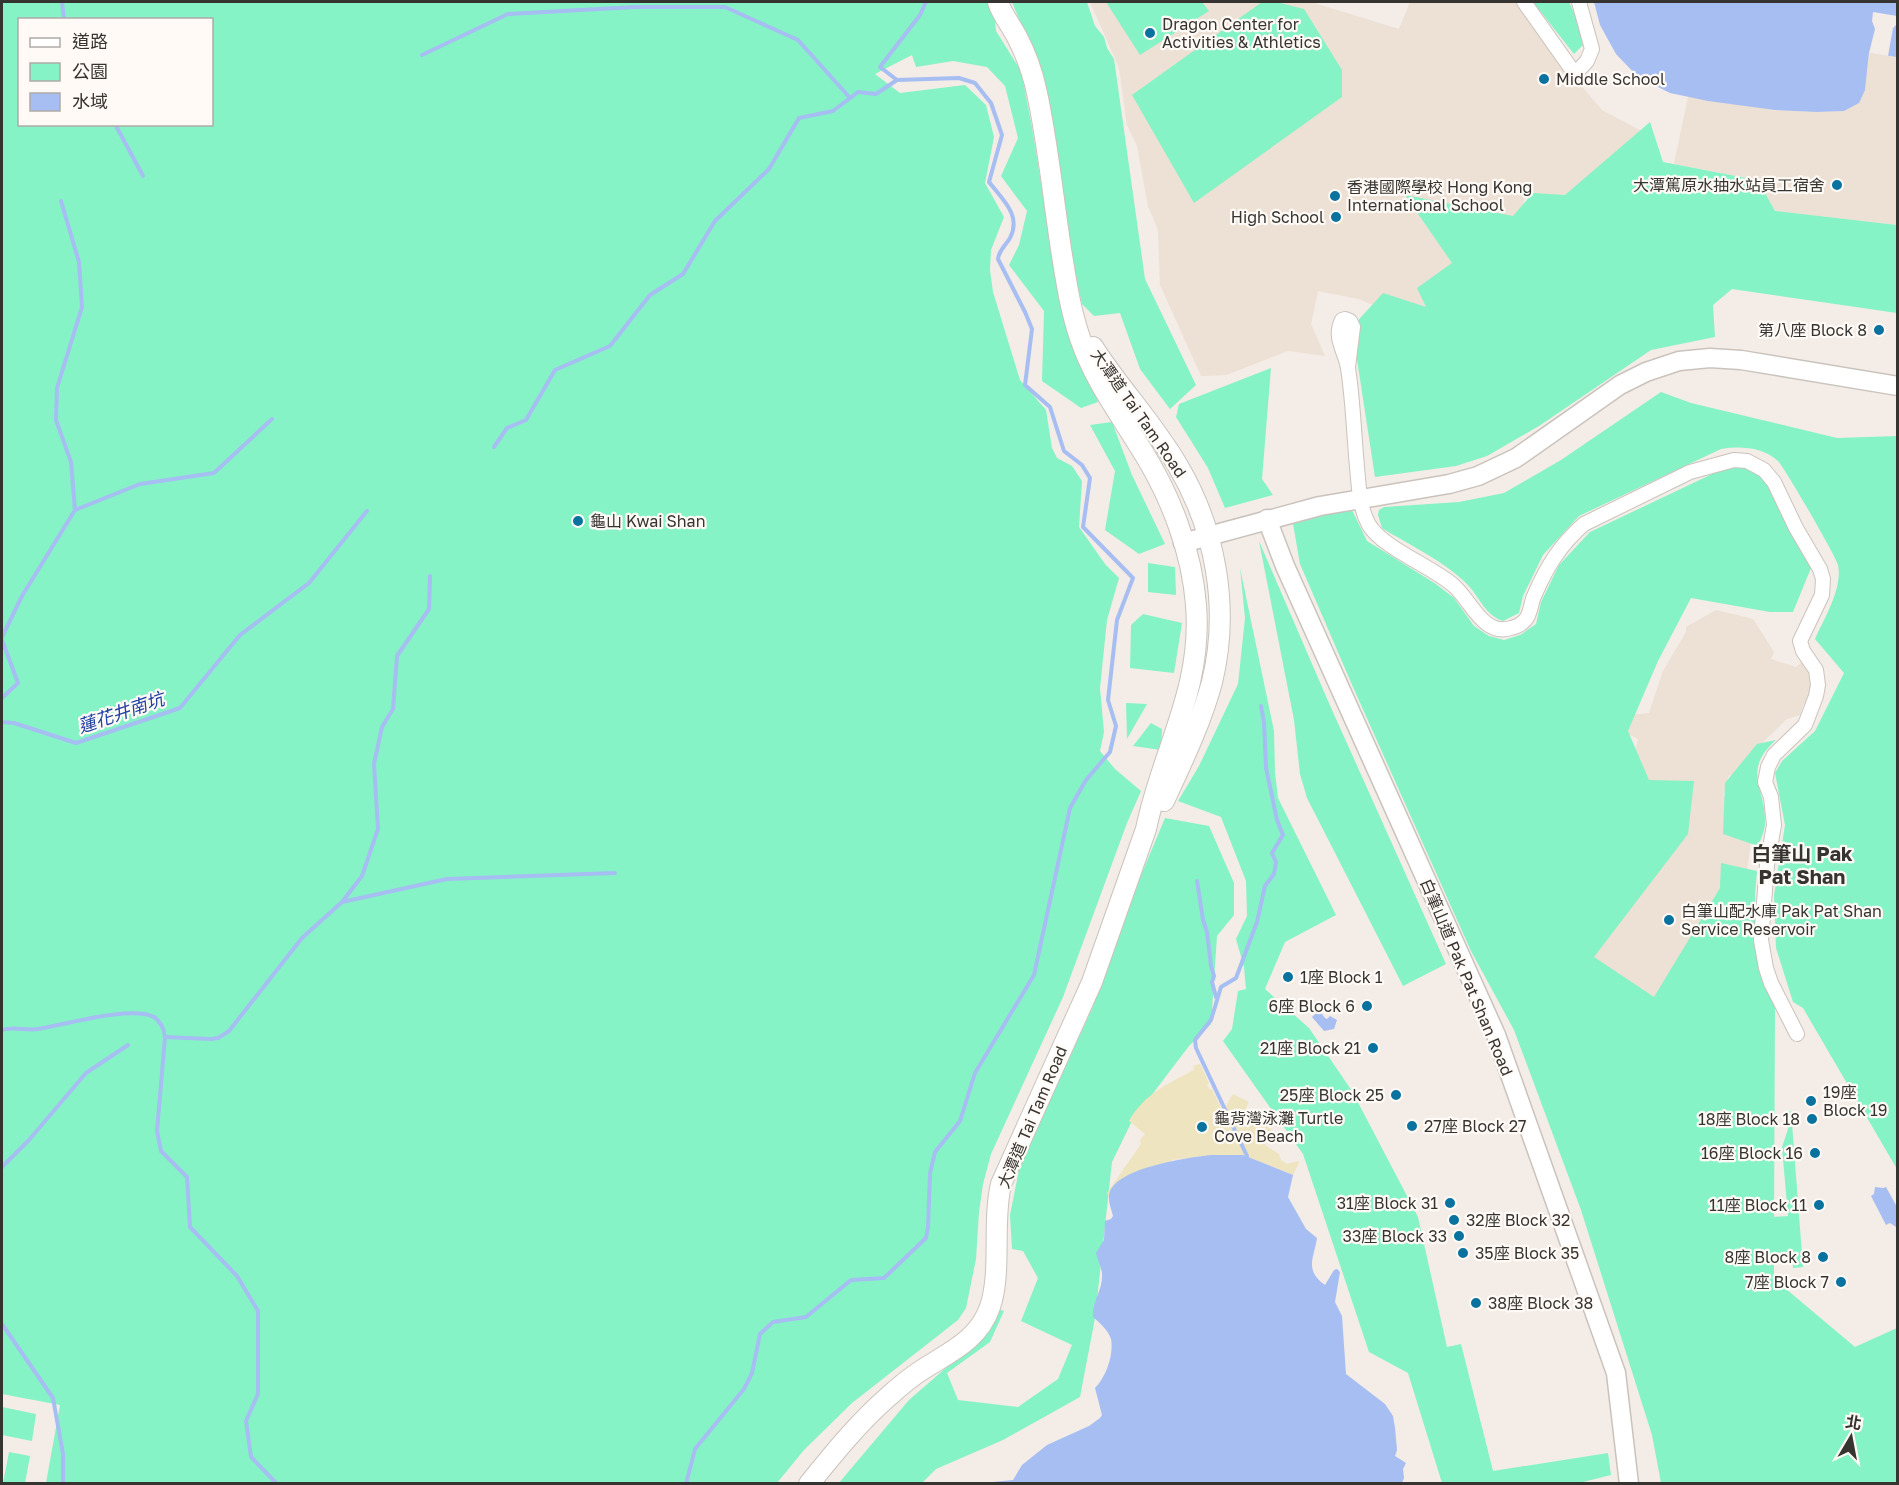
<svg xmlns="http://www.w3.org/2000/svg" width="1899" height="1485" viewBox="0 0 1899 1485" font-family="'Golos Text','Noto Sans TC',sans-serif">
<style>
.built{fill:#ede0d4}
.green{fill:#85f3c6;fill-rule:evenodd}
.sand{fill:#eee4bf}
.water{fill:#a6bef2}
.pier{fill:#f4ece6}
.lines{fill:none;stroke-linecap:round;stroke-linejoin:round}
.stream{stroke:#a6bef2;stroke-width:4}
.minor-casing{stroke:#cac3bd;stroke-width:16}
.tertiary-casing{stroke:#cac3bd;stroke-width:21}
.secondary-casing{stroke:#cac3bd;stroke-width:22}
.minor{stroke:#fff;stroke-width:14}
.tertiary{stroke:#fff;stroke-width:18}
.secondary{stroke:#fff;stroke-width:20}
.poi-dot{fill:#09729e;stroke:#fffaf6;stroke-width:2}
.labels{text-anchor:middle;stroke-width:4.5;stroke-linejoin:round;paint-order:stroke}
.poi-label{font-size:16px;fill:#363431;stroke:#fffaf6;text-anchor:end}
.street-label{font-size:16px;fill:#363431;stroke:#fffaf6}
.water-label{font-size:18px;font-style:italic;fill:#2042a2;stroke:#fffaf6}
.quarter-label{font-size:20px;font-weight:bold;fill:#363431;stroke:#fffaf6}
</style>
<rect width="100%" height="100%" fill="#f4ece6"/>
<g class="built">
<path d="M1090 2H1311L1399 29 1410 2H1518L1559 60 1602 110 1645 133 1553 215 1526 186 1518 239 1429 314 1398 316 1359 299 1318 291 1311 324 1325 356 1288 351 1226 375 1201 376 1160 285 1158 230 1148 206 1137 146 1127 125 1119 68Z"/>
<path d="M1871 43 1889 56 1897 57V225L1775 211 1761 186 1746 178 1674 164 1688 97 1775 110 1817 112 1844 111 1865 90Z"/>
<path d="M1716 610 1753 619 1774 652 1771 659 1796 667 1803 661 1809 667 1812 684 1809 698 1803 705 1800 715 1787 719 1760 745 1750 779 1729 775 1723 796 1732 798 1750 809V849L1744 892 1694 1014 1615 1000 1574 950 1630 778 1638 739 1622 731 1630 715 1649 713 1663 671 1686 632V627Z"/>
</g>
<g class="green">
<path d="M2 2H993L996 31 1021 71 1032 127 1053 258 1065 308 1098 402 1081 408 1042 381 1044 311 1009 265 1019 245 1027 211 1001 176 1018 138 1005 86 987 67 953 61 916 67 912 55 875 74 900 93 965 85 986 105 994 137 985 183 1004 217 991 250 990 270 993 292 1020 380 1046 410 1052 448 1057 458 1072 466 1082 481 1079 527 1105 564 1119 578 1107 620 1100 688 1104 732 1100 751 1115 769 1141 791 1127 823 1063 997 991 1154 983 1184 979 1212 976 1259 966 1308 958 1320 852 1403 804 1450 777 1483H46L60 1405 2 1394ZM20 20H212V124H20Z"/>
<path d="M1012 2H1087L1095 26 1104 37 1107 48 1114 59 1145 279 1196 385 1170 409 1140 369 1120 313 1094 316 1082 304 1070 255 1038 66Z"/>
<path d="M1106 2H1202L1209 11 1140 55Z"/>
<path d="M1262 2H1276L1304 9 1342 70V97L1194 203 1132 95Z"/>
<path d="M1533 2H1569L1587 41 1574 54Z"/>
<path d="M1650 122 1663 162 1746 178 1761 186 1775 211 1897 225V313L1732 289 1713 305 1715 337 1651 350 1539 426 1487 456 1456 466 1375 477 1352 327 1383 293 1426 307 1417 288 1452 263 1405 195 1513 216 1533 193 1565 195Z"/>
<path d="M1271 368 1262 479 1273 495 1225 508 1208 468 1176 417 1179 404Z"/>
<path d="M1661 392 1691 403 1837 438 1897 436V1169L1803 1008 1793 1002 1776 948 1774 895 1785 825 1775 773 1782 761 1815 731 1844 673 1815 639C1824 619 1843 588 1838 565 1836 556 1784 467 1778 461 1762 447 1741 446 1721 449L1579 516 1543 555 1523 596 1519 613 1503 621C1485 615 1480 598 1468 585 1446 562 1409 545 1382 528L1378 515 1379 510 1384 507 1459 502 1504 493 1561 460Z"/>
<path d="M1112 422 1132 475 1165 544 1139 554 1105 530 1115 471 1090 425Z"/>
<path d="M1738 466 1754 469 1765 476 1812 555 1811 568 1793 612H1770L1691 598 1658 661 1628 731 1649 780 1694 781 1688 834 1594 957 1654 997 1720 888 1721 863 1757 871 1755 895 1757 951 1775 1009 1774 1217 1788 1216 1782 1147 1788 1129 1787 1112 1791 1111 1803 1267 1793 1268 1792 1252 1774 1253V1279L1855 1347 1897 1328V1483H1661L1652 1435 1581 1210 1514 1030 1471 951 1353 687 1300 564 1293 524 1351 508 1367 541 1436 584 1454 598 1474 626 1489 636 1504 640 1520 635 1536 624 1541 602 1559 565 1590 532 1727 467Z"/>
<path d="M1259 541 1328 701 1446 964 1403 986 1307 798 1300 774 1294 720Z"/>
<path d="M1148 563 1175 567 1176 595 1148 592Z"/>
<path d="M1240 568 1274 731 1275 773 1278 798 1336 915 1285 942 1265 989 1309 1028 1352 1091 1418 1217 1447 1347 1461 1344 1493 1471 1608 1453 1611 1475 1575 1484 1442 1483 1408 1373 1369 1352 1303 1154 1223 1041 1232 1029 1238 991 1246 989 1244 967 1236 939 1247 916 1246 881 1221 817 1178 801 1199 766 1238 684 1245 618Z"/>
<path d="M1143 614 1182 623 1174 673 1130 668 1131 625Z"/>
<path d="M1126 703 1147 704 1127 739Z"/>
<path d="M1151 723 1162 729 1161 750 1133 746Z"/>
<path d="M1776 740C1741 771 1766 788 1765 823 1765 830 1761 839 1758 846L1723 834 1725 783 1757 744Z"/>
<path d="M1165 818 1209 826 1234 883V915L1217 936 1211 1024 1189 1046 1132 1121 1112 1162 1095 1318 1080 1397 1003 1440 936 1469 922 1483 838 1484 909 1400 985 1334 994 1308 1004 1311 990 1342 947 1373 958 1400 1018 1407 1058 1379 1072 1345 1021 1321 1038 1278 1023 1251 1012 1249 1010 1215 1020 1165 1092 1009 1142 873Z"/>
<path d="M2 1407 36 1414 32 1441 2 1435Z"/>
<path d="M9 1452 30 1456 25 1483H3Z"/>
</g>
<path class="sand" d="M1200 1064 1209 1083 1207 1085 1210 1090 1212 1089 1221 1108 1226 1106 1233 1094 1249 1102 1246 1108 1275 1133 1265 1145 1279 1154 1281 1160 1287 1164 1298 1161 1299 1163 1293 1175 1243 1155H1210L1172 1160 1165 1164 1151 1166 1111 1190 1109 1197 1107 1193 1141 1144 1140 1140 1145 1134 1129 1121C1144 1094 1169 1083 1194 1070L1193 1066Z"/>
<g class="water">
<path d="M1594 2H1897V57L1869 53 1865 90 1859 103 1844 111 1817 112 1775 110 1708 101 1670 93 1638 77 1616 54 1600 25Z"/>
<path d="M1319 1010 1325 1018 1327 1019 1330 1016 1337 1020 1334 1029 1324 1031 1312 1017Z"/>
<path d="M1210 1155H1243L1293 1175 1288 1197 1306 1229 1317 1238C1314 1258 1304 1270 1325 1285L1334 1270 1337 1269 1340 1272 1335 1302 1342 1316 1346 1374 1385 1404 1393 1416 1395 1428 1397 1450 1395 1456 1406 1463 1403 1469 1404 1478 1402 1483H982L1013 1480 1022 1465 1047 1445 1089 1426 1100 1418 1102 1415 1095 1388C1106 1377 1114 1355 1111 1339 1108 1330 1100 1323 1093 1317 1093 1299 1101 1293 1102 1278 1103 1269 1098 1262 1096 1253L1104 1240 1105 1221 1111 1219 1113 1216C1111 1207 1106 1198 1111 1189 1124 1167 1186 1158 1210 1155Z"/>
<path d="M1875 1187 1883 1188 1886 1187 1897 1207 1896 1227 1890 1223 1886 1225 1871 1196 1874 1194Z"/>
</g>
<path class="pier" d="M1873 12 1897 16 1896 25 1893 28 1888 56 1869 53 1875 29 1872 21Z"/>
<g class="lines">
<g class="stream">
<path d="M62 2 64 20"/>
<path d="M422 55 508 14 635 7H725L798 40 850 98"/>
<path d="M115 124 143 176"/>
<path d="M494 447 507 428 526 420 555 370 610 346 650 295 683 274 715 221 769 169 799 118 833 111 858 92 876 94 897 80"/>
<path d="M75 510 140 484 214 473 272 419"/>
<path d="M2 637 22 596 75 510 71 462 56 420 57 388 82 307 79 262 61 201"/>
<path d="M2 640 18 683 2 698"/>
<path d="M2 722 14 723 76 743 180 708 240 635 309 583 367 511"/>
<path d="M1197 881 1203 920 1207 932 1211 966 1214 976 1212 982 1216 997"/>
<path d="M342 902 362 876 378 829 374 764 382 727 393 709 397 656 429 609 430 576"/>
<path d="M2 1030C14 1026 26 1031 38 1029 64 1025 132 1005 154 1017 161 1022 164 1028 165 1037L157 1131 161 1151 187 1177 190 1227 237 1276 258 1311V1394L246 1421 251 1457 277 1484"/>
<path d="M165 1037 211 1039 218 1038 229 1031 302 938 342 902 447 879 615 873"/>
<path d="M1247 1156 1196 1048 1195 1040 1211 1020 1221 987 1236 978 1257 922 1265 886 1274 874 1276 862 1272 853 1283 835 1277 820 1266 768 1264 722 1261 706"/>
<path d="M2 1167 29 1140 86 1073 128 1045"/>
<path d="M2 1324 53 1398 63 1454V1484"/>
<path d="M686 1484 695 1449 744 1389 752 1373 760 1334 773 1322 806 1317 851 1280 884 1278 926 1238 928 1227 930 1173 935 1152 960 1121 975 1073 1034 975 1070 808 1086 780 1110 752 1116 726 1108 700 1117 620 1133 578 1083 527 1090 478 1082 465 1064 451 1050 407 1025 385 1032 329 1025 312 998 259C999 250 1006 245 1010 238 1022 215 1002 199 989 182L1002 135 991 103 975 83 959 78 897 80 880 67 920 15 926 2"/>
</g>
<g class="minor-casing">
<g id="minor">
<path d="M1524 2 1575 74 1587 61 1592 49 1579 2"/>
<path d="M1348 367 1353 327 1350 321 1345 319 1342 320C1333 337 1345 351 1348 368 1353 400 1354 435 1357 467 1359 487 1359 507 1369 525 1383 548 1431 566 1453 585 1471 600 1483 637 1511 628 1516 627 1522 624 1526 619 1531 613 1531 601 1535 594 1547 566 1561 544 1584 524L1690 472 1734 460 1747 461 1764 470 1774 482 1796 528 1820 569 1823 579 1822 595 1800 641 1803 651 1816 670 1818 685 1816 696 1805 725 1774 755 1768 767 1765 782 1771 797 1774 825 1767 865 1761 940 1766 968 1771 983 1797 1034"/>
</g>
</g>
<g class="tertiary-casing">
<g id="tertiary">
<path d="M1267 519 1285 566 1496 1035 1616 1373 1629 1484"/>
<path d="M1183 543 1320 506 1449 484 1478 476 1516 458 1620 385 1646 372 1679 361 1710 358 1741 360 1898 386"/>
</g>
</g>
<g class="secondary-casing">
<g id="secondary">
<path d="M1093 347C1119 388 1154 424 1178 466 1216 530 1230 609 1212 682 1201 723 1182 762 1164 801"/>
<path d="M809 1484C834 1453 859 1422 889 1396 900 1386 912 1376 925 1368 952 1351 979 1339 990 1307 1002 1271 992 1223 1001 1184L1092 982 1146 829C1162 751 1203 689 1196 605 1192 552 1171 497 1143 452 1120 414 1095 382 1080 338 1070 309 1066 280 1061 249 1053 197 1048 144 1037 93 1033 74 1026 54 1017 37 1011 25 1002 15 998 2"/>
</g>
</g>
<use href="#minor" class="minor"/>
<use href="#tertiary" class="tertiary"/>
<use href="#secondary" class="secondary"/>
</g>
<g class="poi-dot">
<circle cx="1150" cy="33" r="6"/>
<circle cx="1544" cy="79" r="6"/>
<circle cx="1837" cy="185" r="6"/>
<circle cx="1335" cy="196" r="6"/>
<circle cx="1336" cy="217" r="6"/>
<circle cx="1879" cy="330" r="6"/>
<circle cx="578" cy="521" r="6"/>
<circle cx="1669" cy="920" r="6"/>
<circle cx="1288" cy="977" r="6"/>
<circle cx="1367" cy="1006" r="6"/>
<circle cx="1373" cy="1048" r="6"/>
<circle cx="1396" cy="1095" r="6"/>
<circle cx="1811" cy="1101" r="6"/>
<circle cx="1812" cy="1119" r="6"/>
<circle cx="1412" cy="1126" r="6"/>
<circle cx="1202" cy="1127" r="6"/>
<circle cx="1815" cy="1153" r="6"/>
<circle cx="1450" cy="1203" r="6"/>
<circle cx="1819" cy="1205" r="6"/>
<circle cx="1454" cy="1220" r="6"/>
<circle cx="1459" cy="1236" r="6"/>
<circle cx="1463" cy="1253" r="6"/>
<circle cx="1823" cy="1257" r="6"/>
<circle cx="1841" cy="1282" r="6"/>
<circle cx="1476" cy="1303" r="6"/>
</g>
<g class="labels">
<g class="poi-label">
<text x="1162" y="30" text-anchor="start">Dragon Center for<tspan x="1162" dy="18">Activities &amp; Athletics</tspan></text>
<text x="1556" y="85" text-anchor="start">Middle School</text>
<text x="1825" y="191">大潭篤原水抽水站員工宿舍</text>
<text x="1347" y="193" text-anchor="start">香港國際學校 Hong Kong<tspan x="1347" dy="18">International School</tspan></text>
<text x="1324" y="223">High School</text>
<text x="1867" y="336">第八座 Block 8</text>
<text x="590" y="527" text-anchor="start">龜山 Kwai Shan</text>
<text x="1681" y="917" text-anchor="start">白筆山配水庫 Pak Pat Shan<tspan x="1681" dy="18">Service Reservoir</tspan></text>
<text x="1300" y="983" text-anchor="start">1座 Block 1</text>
<text x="1355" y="1012">6座 Block 6</text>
<text x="1361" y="1054">21座 Block 21</text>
<text x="1823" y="1098" text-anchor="start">19座<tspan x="1823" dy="18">Block 19</tspan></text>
<text x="1384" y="1101">25座 Block 25</text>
<text x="1214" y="1124" text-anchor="start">龜背灣泳灘 Turtle<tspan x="1214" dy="18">Cove Beach</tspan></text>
<text x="1800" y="1125">18座 Block 18</text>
<text x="1424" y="1132" text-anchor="start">27座 Block 27</text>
<text x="1803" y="1159">16座 Block 16</text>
<text x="1438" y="1209">31座 Block 31</text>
<text x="1807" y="1211">11座 Block 11</text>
<text x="1466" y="1226" text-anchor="start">32座 Block 32</text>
<text x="1447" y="1242">33座 Block 33</text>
<text x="1475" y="1259" text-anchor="start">35座 Block 35</text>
<text x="1811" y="1263">8座 Block 8</text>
<text x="1829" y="1288">7座 Block 7</text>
<text x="1488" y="1309" text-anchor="start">38座 Block 38</text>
</g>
<g class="street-label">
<text transform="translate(1139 413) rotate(55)" y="6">大潭道 Tai Tam Road</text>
<text transform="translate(1467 977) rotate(67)" y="6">白筆山道 Pak Pat Shan Road</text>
<text transform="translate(1032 1117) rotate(-67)" y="6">大潭道 Tai Tam Road</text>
</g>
<g class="water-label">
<text transform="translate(121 713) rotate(-19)" y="6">蓮花井南坑</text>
</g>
<g class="quarter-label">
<text x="1802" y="861">白筆山 Pak<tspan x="1802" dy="23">Pat Shan</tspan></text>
</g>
</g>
<rect width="1899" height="1485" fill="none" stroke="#363431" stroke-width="6"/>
<rect x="18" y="18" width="195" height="108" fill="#fffaf6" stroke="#afaba7" stroke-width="1.5"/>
<rect x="30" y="38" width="30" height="9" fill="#ffffff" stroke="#afaba7" stroke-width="1.5"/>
<text x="72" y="48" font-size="18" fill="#363431">道路</text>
<rect x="30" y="63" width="30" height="18" fill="#85f3c6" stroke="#afaba7" stroke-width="1.5"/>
<text x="72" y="78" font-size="18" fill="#363431">公園</text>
<rect x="30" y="93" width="30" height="18" fill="#a6bef2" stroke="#afaba7" stroke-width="1.5"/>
<text x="72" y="108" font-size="18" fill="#363431">水域</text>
<g transform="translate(1851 1437) rotate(10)" stroke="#fffaf6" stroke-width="4.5" paint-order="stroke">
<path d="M0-4.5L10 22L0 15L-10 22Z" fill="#363431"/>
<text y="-9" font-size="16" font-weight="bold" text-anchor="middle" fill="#363431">北</text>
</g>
</svg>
